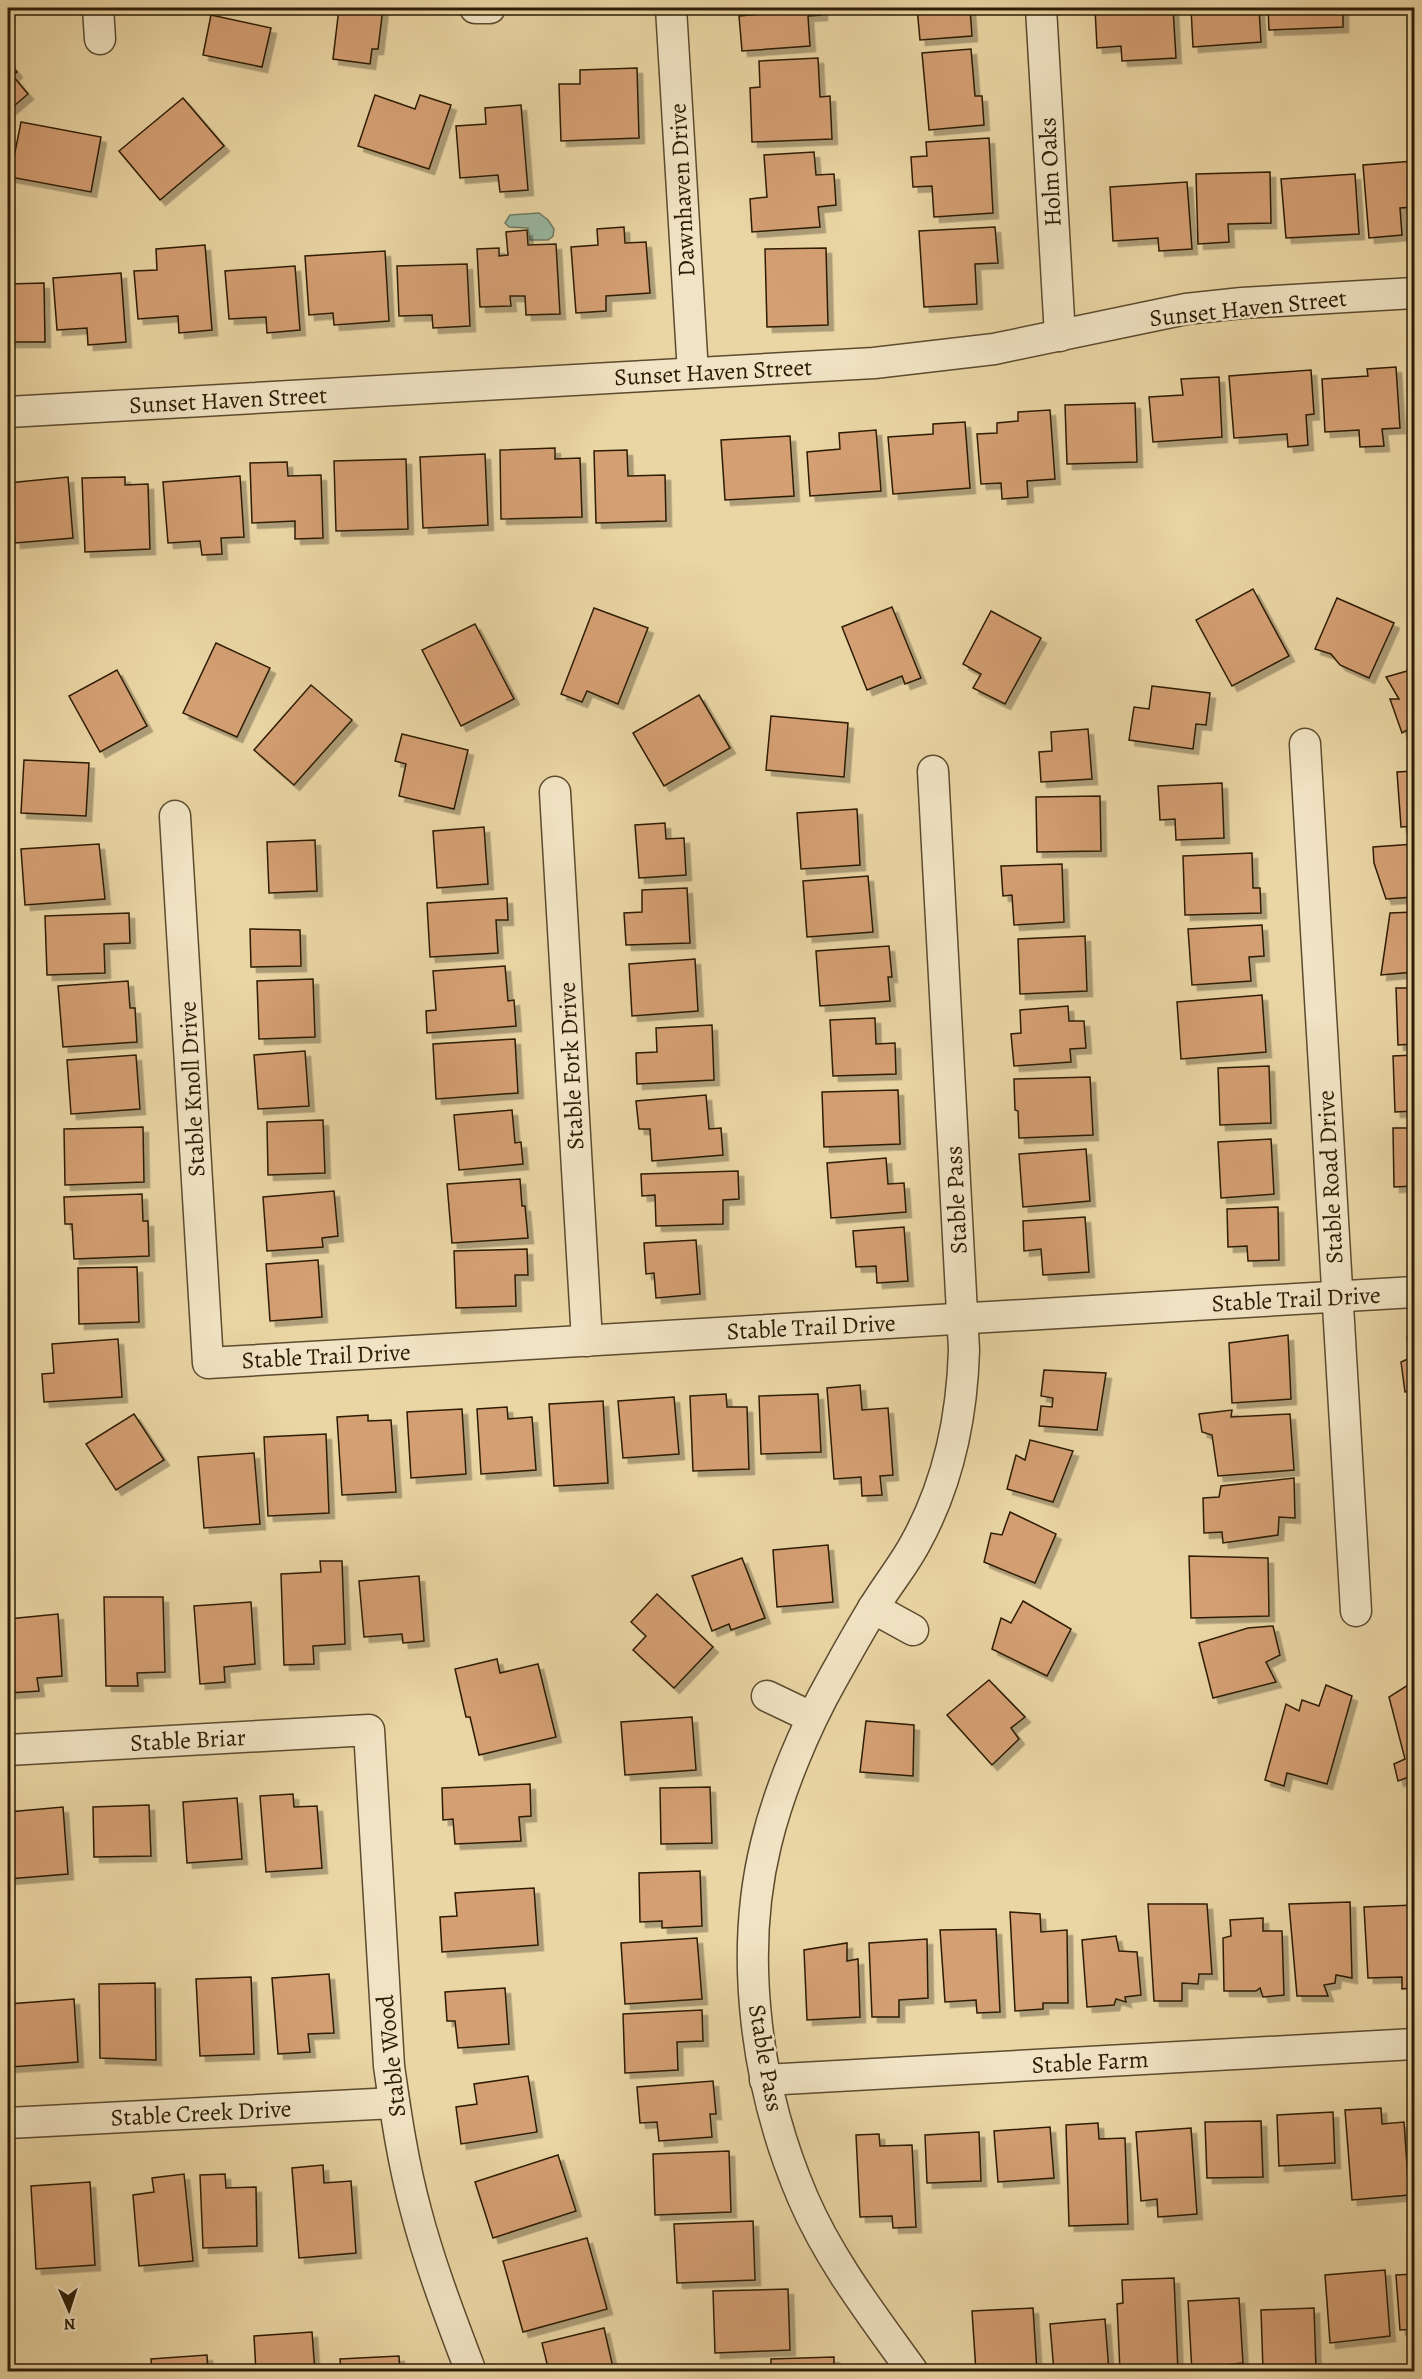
<svg xmlns="http://www.w3.org/2000/svg" width="1422" height="2379" viewBox="0 0 1422 2379" font-family="Alegreya,serif">
<style>
.water{fill:#99b9a2;stroke:#6e7b64;stroke-width:1.5}
.building{fill:#d49f73;stroke:#2d1d06;stroke-width:1.5;filter:url(#shadow)}
.lines{fill:none;stroke-linecap:round;stroke-linejoin:round}
.minor-casing{stroke:#5c4b2e;stroke-width:33}
.minor{stroke:#f1e4c4;stroke-width:30}
.labels{text-anchor:middle;stroke-width:5;stroke-linejoin:round;paint-order:stroke}
.street-label{font-size:24px;fill:#2d1d06;stroke:#f1e4c4}
</style>
<defs>
<filter id="shadow"><feDropShadow dx="5.5" dy="5.5" stdDeviation="0" flood-color="#0004"/></filter>
</defs>
<rect width="100%" height="100%" fill="#ead5a4"/>
<filter id="stains"><feTurbulence type="fractalNoise" baseFrequency=".00333" numOctaves="4"/><feColorMatrix values="0 0 0 0 .2 0 0 0 0 .09 0 0 0 0 .02 0 0 0 .5 -.17"/></filter>
<radialGradient id="worn" r=".72"><stop offset=".6" stop-color="#630" stop-opacity="0"/><stop offset="1" stop-color="#630" stop-opacity=".3"/></radialGradient>
<path class="water" d="M539 213 548 220 554 229 553 236 548 240H530L528 228 509 227 505 223 510 215Z"/>
<g class="building">
<path d="M339 8H383L378 49H372L370 64 333 59Z"/>
<path d="M759 8H822V15L808 16 810 46 742 51 739 16 760 14Z"/>
<path d="M917 8H970L972 36 920 40Z"/>
<path d="M1095 8H1173L1176 58 1122 61 1121 46 1097 48Z"/>
<path d="M1191 8H1259L1261 42 1193 47Z"/>
<path d="M1268 8H1343V27L1269 30Z"/>
<path d="M211 15 271 28 262 67 203 55Z"/>
<path d="M971 49 975 96H982L984 125 929 130 922 53Z"/>
<path d="M818 58 820 97 830 96 832 139 752 142 750 88 760 87 759 61Z"/>
<path d="M8 61 17 72 13 76 28 94 8 111Z"/>
<path d="M637 68 639 138 561 141 559 84H580V70Z"/>
<path d="M375 95 415 109 420 95 451 105 429 169 358 146Z"/>
<path d="M183 98 224 146 160 200 119 151Z"/>
<path d="M521 105 528 190 500 192 498 175 460 178 456 126 486 124 485 108Z"/>
<path d="M21 122 101 137 91 192 10 177Z"/>
<path d="M989 138 993 213 934 217 932 186 913 187 911 157 927 156 926 142Z"/>
<path d="M814 152 816 175 834 174 836 205 818 207 820 227 752 232 750 199 767 197 764 155Z"/>
<path d="M1414 161V207L1400 208 1402 235 1369 238 1363 165Z"/>
<path d="M1270 172 1271 223 1228 224 1229 242 1198 244 1196 174Z"/>
<path d="M1355 174 1359 234 1286 238 1281 179Z"/>
<path d="M1187 182 1192 249 1159 251 1158 238 1113 241 1110 187Z"/>
<path d="M624 227 625 243 646 242 650 293 606 296V311L576 313 571 247 598 245 597 229Z"/>
<path d="M995 227 998 263 975 264 977 304 924 307 919 231Z"/>
<path d="M527 230 528 245 556 244 560 314 526 315 525 296H510L511 306 480 307 477 249 499 248V256L508 255 506 232Z"/>
<path d="M205 245 212 330 179 333 178 316 138 319 134 271 157 270 156 249Z"/>
<path d="M826 248 828 325 767 327 765 249Z"/>
<path d="M385 251 389 321 334 325 333 313 309 315 305 256Z"/>
<path d="M467 264 470 326 433 328 432 315 399 316 397 266Z"/>
<path d="M295 266 300 330 267 333 266 317 229 319 225 271Z"/>
<path d="M121 273 126 342 88 345 87 328 57 330 53 278Z"/>
<path d="M44 283 45 342H8V284Z"/>
<path d="M1396 367 1400 428 1382 429 1384 446 1360 447 1359 430 1325 432 1322 379 1368 376 1367 369Z"/>
<path d="M1311 370 1314 414 1306 415 1308 445 1288 447 1287 434 1234 438 1229 376Z"/>
<path d="M1219 377 1222 437 1153 442 1149 397 1183 395 1181 379Z"/>
<path d="M1135 403 1137 462 1067 464 1065 405Z"/>
<path d="M1050 410 1055 479 1027 481 1028 497 1002 499 1001 483 981 484 977 434 997 433V423L1018 421V412Z"/>
<path d="M965 422 970 488 893 494 888 437 933 434V424Z"/>
<path d="M876 430 881 491 810 496 807 452 840 449 839 433Z"/>
<path d="M790 436 794 496 725 500 721 440Z"/>
<path d="M555 448V459L580 458 582 517 501 519 500 450Z"/>
<path d="M627 450 628 476 665 475 666 521 596 523 594 451Z"/>
<path d="M485 454 488 525 423 528 420 457Z"/>
<path d="M406 459 408 529 336 531 334 461Z"/>
<path d="M287 462 288 476 321 475 323 538 295 539V521L252 523 250 463Z"/>
<path d="M240 476 244 537 221 538 222 554 202 555 200 541 168 543 163 482Z"/>
<path d="M68 477 73 538 15 543 13 521 8 522V483Z"/>
<path d="M125 477V485L148 484 150 549 85 552 82 478Z"/>
<path d="M1253 589 1289 656 1232 686 1196 620Z"/>
<path d="M1337 598 1394 623 1369 678 1340 665 1331 654 1315 649Z"/>
<path d="M892 607 921 678 905 684 902 676 867 690 842 627Z"/>
<path d="M594 608 648 628 618 704 587 691 582 702 561 694Z"/>
<path d="M991 611 1041 638 1005 704 973 688 981 674 963 664Z"/>
<path d="M475 624 514 699 461 726 422 650Z"/>
<path d="M216 643 270 668 237 737 183 713Z"/>
<path d="M1414 669V726L1402 733 1390 699H1399L1386 677Z"/>
<path d="M117 670 147 726 100 752 69 696Z"/>
<path d="M311 685 352 720 294 785 254 750Z"/>
<path d="M1152 686 1210 693 1206 725 1196 724 1193 749 1129 740 1134 707 1149 709Z"/>
<path d="M699 695 730 748 664 786 633 733Z"/>
<path d="M771 716 848 723 844 777 766 770Z"/>
<path d="M1088 729 1092 779 1041 782 1039 752 1052 751 1051 732Z"/>
<path d="M402 734 468 750 454 809 399 796 406 764 395 761Z"/>
<path d="M24 760 89 763 86 816 21 813Z"/>
<path d="M1414 771V826L1401 827 1397 772Z"/>
<path d="M1222 783 1224 838 1176 840 1175 819 1160 820 1158 786Z"/>
<path d="M1100 796 1101 851 1037 852 1036 797Z"/>
<path d="M857 809 860 865 801 869 797 813Z"/>
<path d="M665 823 666 839 684 838 686 875 639 878 635 825Z"/>
<path d="M484 827 488 884 437 888 433 831Z"/>
<path d="M315 840 317 891 269 893 267 842Z"/>
<path d="M99 844 105 899 25 905 21 849Z"/>
<path d="M1414 844V897L1386 899 1374 863 1373 847Z"/>
<path d="M1252 853 1253 888H1260L1261 913 1185 915 1183 856Z"/>
<path d="M1062 864 1064 922 1014 925 1012 895 1003 896 1001 866Z"/>
<path d="M868 876 873 932 807 937 803 881Z"/>
<path d="M687 888 690 943 626 945 624 913 642 912V890Z"/>
<path d="M507 898 508 920H496L498 953 430 957 427 903Z"/>
<path d="M1414 912V972L1381 975 1390 913Z"/>
<path d="M129 913 130 943 104 944 105 973 47 975 45 916Z"/>
<path d="M1262 925 1264 956 1249 957 1251 981 1192 985 1188 929Z"/>
<path d="M250 929 300 930 301 966 251 967Z"/>
<path d="M1085 936 1087 991 1020 994 1018 939Z"/>
<path d="M889 946 892 977H888L890 1001 820 1006 816 951Z"/>
<path d="M695 959 698 1011 632 1016 629 964Z"/>
<path d="M505 966 508 1001 514 1000 516 1026 427 1033 426 1011 436 1010 433 971Z"/>
<path d="M313 979 315 1037 259 1039 257 981Z"/>
<path d="M128 981 130 1008H135L137 1042 63 1047 58 986Z"/>
<path d="M1396 988H1414V1044L1398 1045Z"/>
<path d="M1262 995 1266 1052 1181 1059 1177 1002Z"/>
<path d="M1068 1006 1069 1021H1084L1086 1048 1070 1049 1071 1062 1014 1066 1011 1034 1021 1033 1020 1010Z"/>
<path d="M875 1018 876 1044 895 1043 896 1074 833 1076 830 1020Z"/>
<path d="M712 1025 714 1080 637 1084 636 1053 657 1052 656 1028Z"/>
<path d="M515 1039 518 1093 436 1099 433 1044Z"/>
<path d="M305 1051 309 1106 258 1109 254 1055Z"/>
<path d="M136 1055 140 1109 71 1114 67 1060Z"/>
<path d="M1414 1055V1111L1395 1112 1393 1056Z"/>
<path d="M1269 1066 1271 1123 1220 1125 1218 1068Z"/>
<path d="M1090 1077 1093 1135 1019 1138 1018 1111 1015 1110 1014 1079Z"/>
<path d="M898 1090 900 1144 824 1147 822 1092Z"/>
<path d="M706 1095 709 1129 721 1128 723 1155 652 1161 650 1129H639L636 1101Z"/>
<path d="M512 1110 515 1143 521 1142 523 1164 459 1170 454 1115Z"/>
<path d="M323 1120 325 1173 268 1175 267 1122Z"/>
<path d="M143 1127 144 1182 65 1185 64 1129Z"/>
<path d="M1393 1128H1414V1186L1394 1187Z"/>
<path d="M1271 1139 1274 1194 1221 1198 1218 1142Z"/>
<path d="M1086 1149 1090 1201 1023 1207 1019 1154Z"/>
<path d="M886 1158 888 1184 904 1183 906 1212 831 1218 827 1163Z"/>
<path d="M738 1171 739 1199 723 1200V1224L656 1226 655 1195 642 1196 641 1174Z"/>
<path d="M520 1179 522 1206H525L528 1238 452 1243 447 1184Z"/>
<path d="M334 1191 338 1236 322 1238 323 1247 267 1251 263 1197Z"/>
<path d="M1411 1192H1414V1260H1413Z"/>
<path d="M142 1194 143 1221H148L149 1256 74 1259 72 1224H65L64 1197Z"/>
<path d="M1278 1207 1279 1260 1248 1261 1247 1246 1228 1247 1227 1209Z"/>
<path d="M1085 1217 1089 1272 1043 1275 1041 1249 1024 1251 1023 1221Z"/>
<path d="M904 1227 908 1281 877 1283 876 1266 856 1267 853 1231Z"/>
<path d="M696 1240 700 1294 656 1298 654 1273 646 1274 644 1243Z"/>
<path d="M527 1249 528 1275H515L516 1306 456 1308 454 1251Z"/>
<path d="M318 1260 322 1317 270 1321 266 1264Z"/>
<path d="M137 1267 139 1322 79 1324 78 1268Z"/>
<path d="M1288 1335 1291 1399 1232 1403 1229 1343Z"/>
<path d="M1414 1336V1391L1405 1392 1401 1362 1410 1358 1407 1337Z"/>
<path d="M118 1339 122 1397 44 1402 42 1374 54 1373 52 1344Z"/>
<path d="M1044 1370 1106 1373 1097 1430 1039 1426 1041 1406 1052 1407 1053 1398 1041 1396Z"/>
<path d="M860 1385 862 1410 888 1408 893 1475 880 1476 882 1495 862 1496 861 1477 834 1479 827 1388Z"/>
<path d="M726 1394 727 1407H747L749 1469 693 1471 690 1396Z"/>
<path d="M818 1394 821 1452 761 1454 759 1396Z"/>
<path d="M674 1397 679 1454 623 1458 618 1401Z"/>
<path d="M1414 1399V1435L1410 1436V1400Z"/>
<path d="M603 1401 608 1483 554 1486 549 1404Z"/>
<path d="M507 1407 508 1419 532 1417 536 1470 481 1474 477 1409Z"/>
<path d="M462 1409 466 1474 411 1478 407 1412Z"/>
<path d="M1232 1410 1231 1417 1290 1414 1294 1470 1218 1476 1212 1435 1202 1432 1199 1414Z"/>
<path d="M134 1414 164 1460 116 1490 86 1444Z"/>
<path d="M368 1415V1421L391 1420 396 1492 342 1495 337 1417Z"/>
<path d="M326 1434 329 1513 268 1516 264 1437Z"/>
<path d="M1030 1440 1073 1451 1053 1502 1007 1489 1016 1455 1025 1460Z"/>
<path d="M254 1453 260 1524 204 1528 198 1457Z"/>
<path d="M1414 1474V1504H1409L1410 1475Z"/>
<path d="M1294 1478 1295 1518 1279 1517 1278 1535 1223 1543 1222 1532 1204 1533 1203 1498 1219 1497 1221 1486Z"/>
<path d="M1010 1512 1056 1534 1035 1583 984 1562 991 1533 1002 1535Z"/>
<path d="M828 1545 833 1602 777 1607 773 1550Z"/>
<path d="M1189 1556 1268 1558 1269 1616 1191 1618Z"/>
<path d="M742 1558 765 1618 731 1630 729 1624 712 1631 692 1576Z"/>
<path d="M320 1561H342L345 1644 313 1646 314 1664 284 1665 281 1574 321 1572Z"/>
<path d="M419 1576 424 1641 403 1643 402 1634 364 1637 359 1581Z"/>
<path d="M657 1594 713 1647 674 1688 633 1650 646 1636 631 1622Z"/>
<path d="M104 1597H163L165 1672 137 1673 138 1686H106Z"/>
<path d="M1023 1601 1071 1629 1047 1676 992 1649 1001 1618 1011 1623Z"/>
<path d="M251 1602 255 1664 224 1667 225 1682 200 1684 194 1606Z"/>
<path d="M58 1614 62 1676 37 1678 39 1691 10 1693 8 1619Z"/>
<path d="M1273 1626 1280 1655 1266 1662 1276 1682 1213 1698 1199 1643 1248 1628Z"/>
<path d="M497 1659 500 1673 538 1664 556 1737 479 1755 470 1717H466L455 1669Z"/>
<path d="M989 1680 1025 1717 1011 1728 1019 1739 992 1765 947 1715Z"/>
<path d="M1326 1685 1352 1696 1327 1784 1287 1773 1284 1786 1265 1780 1286 1704 1299 1711 1302 1700 1319 1706Z"/>
<path d="M1408 1685H1414V1775L1398 1781 1394 1764 1405 1759 1389 1697Z"/>
<path d="M692 1717 696 1770 625 1775 621 1722Z"/>
<path d="M866 1721 914 1725 913 1776 860 1772Z"/>
<path d="M530 1784 531 1816 519 1817 521 1841 455 1844 453 1819 443 1820 442 1788Z"/>
<path d="M710 1787 712 1843 661 1844 660 1788Z"/>
<path d="M293 1794 294 1807 317 1806 322 1868 266 1872 260 1796Z"/>
<path d="M237 1798 242 1859 187 1863 183 1802Z"/>
<path d="M149 1805 151 1856 94 1857 93 1807Z"/>
<path d="M63 1807 68 1874 8 1879V1812Z"/>
<path d="M700 1871 702 1926 662 1928V1921L640 1922 639 1873Z"/>
<path d="M534 1888 538 1945 442 1952 440 1917 457 1916 455 1893Z"/>
<path d="M1350 1902 1352 1978 1336 1975 1335 1983 1324 1985 1328 1996H1297L1289 1904Z"/>
<path d="M1148 1904H1207L1212 1974H1199L1198 1984 1182 1983V2001H1154Z"/>
<path d="M1414 1905V1988L1402 1989V1977L1368 1978 1364 1907Z"/>
<path d="M1010 1912 1040 1914 1041 1932 1067 1930 1068 2003H1043V2009L1015 2011Z"/>
<path d="M1263 1918V1931H1282L1284 1995 1263 1997 1260 1988 1256 1991H1224L1223 1938 1231 1936 1230 1920Z"/>
<path d="M996 1929 1000 2012 977 2013 976 2000 945 2002 940 1930Z"/>
<path d="M1116 1936 1119 1951 1137 1952 1141 1995 1125 1997 1126 2002 1116 1999 1114 2005 1087 2007 1082 1940Z"/>
<path d="M697 1938 702 1999 625 2004 621 1943Z"/>
<path d="M927 1939 928 1998 899 2000V2017H872L869 1943Z"/>
<path d="M847 1943V1961L858 1959 860 2017 807 2020 804 1950Z"/>
<path d="M329 1974 334 2033 308 2034 310 2052 278 2054 272 1978Z"/>
<path d="M251 1977 254 2054 200 2056 196 1979Z"/>
<path d="M155 1983 156 2060 100 2058 99 1984Z"/>
<path d="M505 1988 509 2044 458 2048 455 2021H447L445 1992Z"/>
<path d="M74 1999 78 2062 11 2067 8 2004Z"/>
<path d="M702 2010 703 2041 677 2042 678 2070 625 2073 623 2014Z"/>
<path d="M528 2076 537 2132 461 2144 456 2107 477 2104 474 2084Z"/>
<path d="M713 2081 716 2114H710L712 2137 659 2141 657 2122 640 2123 637 2087Z"/>
<path d="M1381 2108 1382 2124 1404 2122 1409 2195 1352 2200 1345 2110Z"/>
<path d="M1333 2112 1335 2163 1279 2166 1277 2115Z"/>
<path d="M1261 2121 1263 2177 1207 2178 1205 2122Z"/>
<path d="M1098 2123 1099 2139 1125 2138 1128 2224 1069 2226 1066 2125Z"/>
<path d="M1050 2127 1054 2178 998 2182 994 2131Z"/>
<path d="M1191 2128 1197 2214 1158 2217 1157 2199 1141 2201 1136 2132Z"/>
<path d="M979 2132 981 2181 927 2183 925 2135Z"/>
<path d="M879 2134 880 2146 912 2145 916 2227 893 2228 892 2216 860 2217 856 2135Z"/>
<path d="M729 2151 731 2212 655 2215 653 2154Z"/>
<path d="M558 2155 576 2211 493 2238 475 2182Z"/>
<path d="M323 2165 324 2183 351 2181 356 2253 299 2258 292 2168Z"/>
<path d="M184 2174 193 2261 139 2266 133 2195 154 2192 152 2178Z"/>
<path d="M225 2174 226 2188 256 2187 257 2246 203 2248 200 2175Z"/>
<path d="M90 2182 95 2265 36 2269 31 2186Z"/>
<path d="M753 2221 755 2280 677 2283 674 2224Z"/>
<path d="M587 2238 607 2309 523 2332 503 2261Z"/>
<path d="M1385 2270 1390 2336 1330 2343 1325 2275Z"/>
<path d="M1414 2274V2329L1400 2330 1396 2275Z"/>
<path d="M1174 2278 1178 2372H1120L1117 2304 1123 2303 1122 2280Z"/>
<path d="M788 2289 790 2350 715 2353 713 2291Z"/>
<path d="M1239 2298 1243 2363 1225 2365V2372H1192L1188 2301Z"/>
<path d="M1033 2308 1037 2372H976L972 2311Z"/>
<path d="M1314 2308 1316 2368 1263 2370 1261 2310Z"/>
<path d="M1105 2319 1109 2372H1054L1050 2324Z"/>
<path d="M604 2328 614 2372H549L542 2343Z"/>
<path d="M312 2332 315 2372H256L254 2336Z"/>
<path d="M207 2355 208 2372H152L151 2359Z"/>
<path d="M399 2356 400 2372H341L340 2359Z"/>
<path d="M834 2357V2372H771V2359Z"/>
<path d="M128 2366V2372H74Z"/>
</g>
<g class="lines">
<g class="minor-casing">
<g id="minor">
<path d="M98 8 100 39"/>
<path d="M475 8H490"/>
<path d="M671 8 693 373"/>
<path d="M1041 8 1060 336"/>
<path d="M8 412 874 363 994 349 1186 309 1242 303 1414 293"/>
<path d="M1305 744 1356 1611"/>
<path d="M555 792 587 1341"/>
<path d="M175 816 208 1363 1414 1292"/>
<path d="M873 1608 913 1630"/>
<path d="M767 1696 811 1717"/>
<path d="M8 1750 369 1730 389 2066C396 2115 403 2163 416 2211 430 2265 451 2319 471 2372"/>
<path d="M765 2080 1414 2044"/>
<path d="M8 2123 394 2103"/>
<path d="M913 2372C873 2316 830 2261 803 2198 757 2091 738 1958 766 1844 779 1790 805 1728 832 1680 846 1655 859 1631 874 1607 887 1585 904 1565 916 1542 949 1482 962 1418 964 1350L933 771"/>
</g>
</g>
<use href="#minor" class="minor"/>
</g>
<g class="labels">
<g class="street-label">
<text transform="translate(1050 172) rotate(-93)" y="8">Holm Oaks</text>
<text transform="translate(682 190) rotate(-93)" y="8">Dawnhaven Drive</text>
<text transform="translate(1248 308) rotate(-6)" y="8">Sunset Haven Street</text>
<text transform="translate(713 372) rotate(-3)" y="8">Sunset Haven Street</text>
<text transform="translate(228 400) rotate(-3)" y="8">Sunset Haven Street</text>
<text transform="translate(571 1066) rotate(-93)" y="8">Stable Fork Drive</text>
<text transform="translate(192 1089) rotate(-93)" y="8">Stable Knoll Drive</text>
<text transform="translate(1330 1177) rotate(-93)" y="8">Stable Road Drive</text>
<text transform="translate(956 1200) rotate(-93)" y="8">Stable Pass</text>
<text transform="translate(1296 1299) rotate(-3)" y="8">Stable Trail Drive</text>
<text transform="translate(811 1327) rotate(-3)" y="8">Stable Trail Drive</text>
<text transform="translate(326 1356) rotate(-3)" y="8">Stable Trail Drive</text>
<text transform="translate(188 1740) rotate(-3)" y="8">Stable Briar</text>
<text transform="translate(391 2056) rotate(-96)" y="8">Stable Wood</text>
<text transform="translate(766 2058) rotate(80)" y="8">Stable Pass</text>
<text transform="translate(1090 2062) rotate(-3)" y="8">Stable Farm</text>
<text transform="translate(201 2113) rotate(-3)" y="8">Stable Creek Drive</text>
</g>
</g>
<rect width="1422" height="2379" fill="none" stroke="#ead5a4" stroke-width="30"/>
<rect x="9" y="9" width="1404" height="2361" fill="none" stroke="#2d1d06" stroke-width="3"/>
<rect x="15" y="15" width="1392" height="2349" fill="none" stroke="#2d1d06" stroke-width="1.5"/>
<g transform="translate(69 2310) rotate(177)" stroke="#f1e4c4" stroke-width="4.5" paint-order="stroke">
<path d="M0-4.5L10 22L0 15L-10 22Z" fill="#2d1d06"/>
<text y="-9" font-size="16" font-weight="bold" text-anchor="middle" fill="#2d1d06">N</text>
</g>
<rect width="100%" height="100%" filter="url(#stains)"/>
<rect width="100%" height="100%" fill="url(#worn)"/>
</svg>
